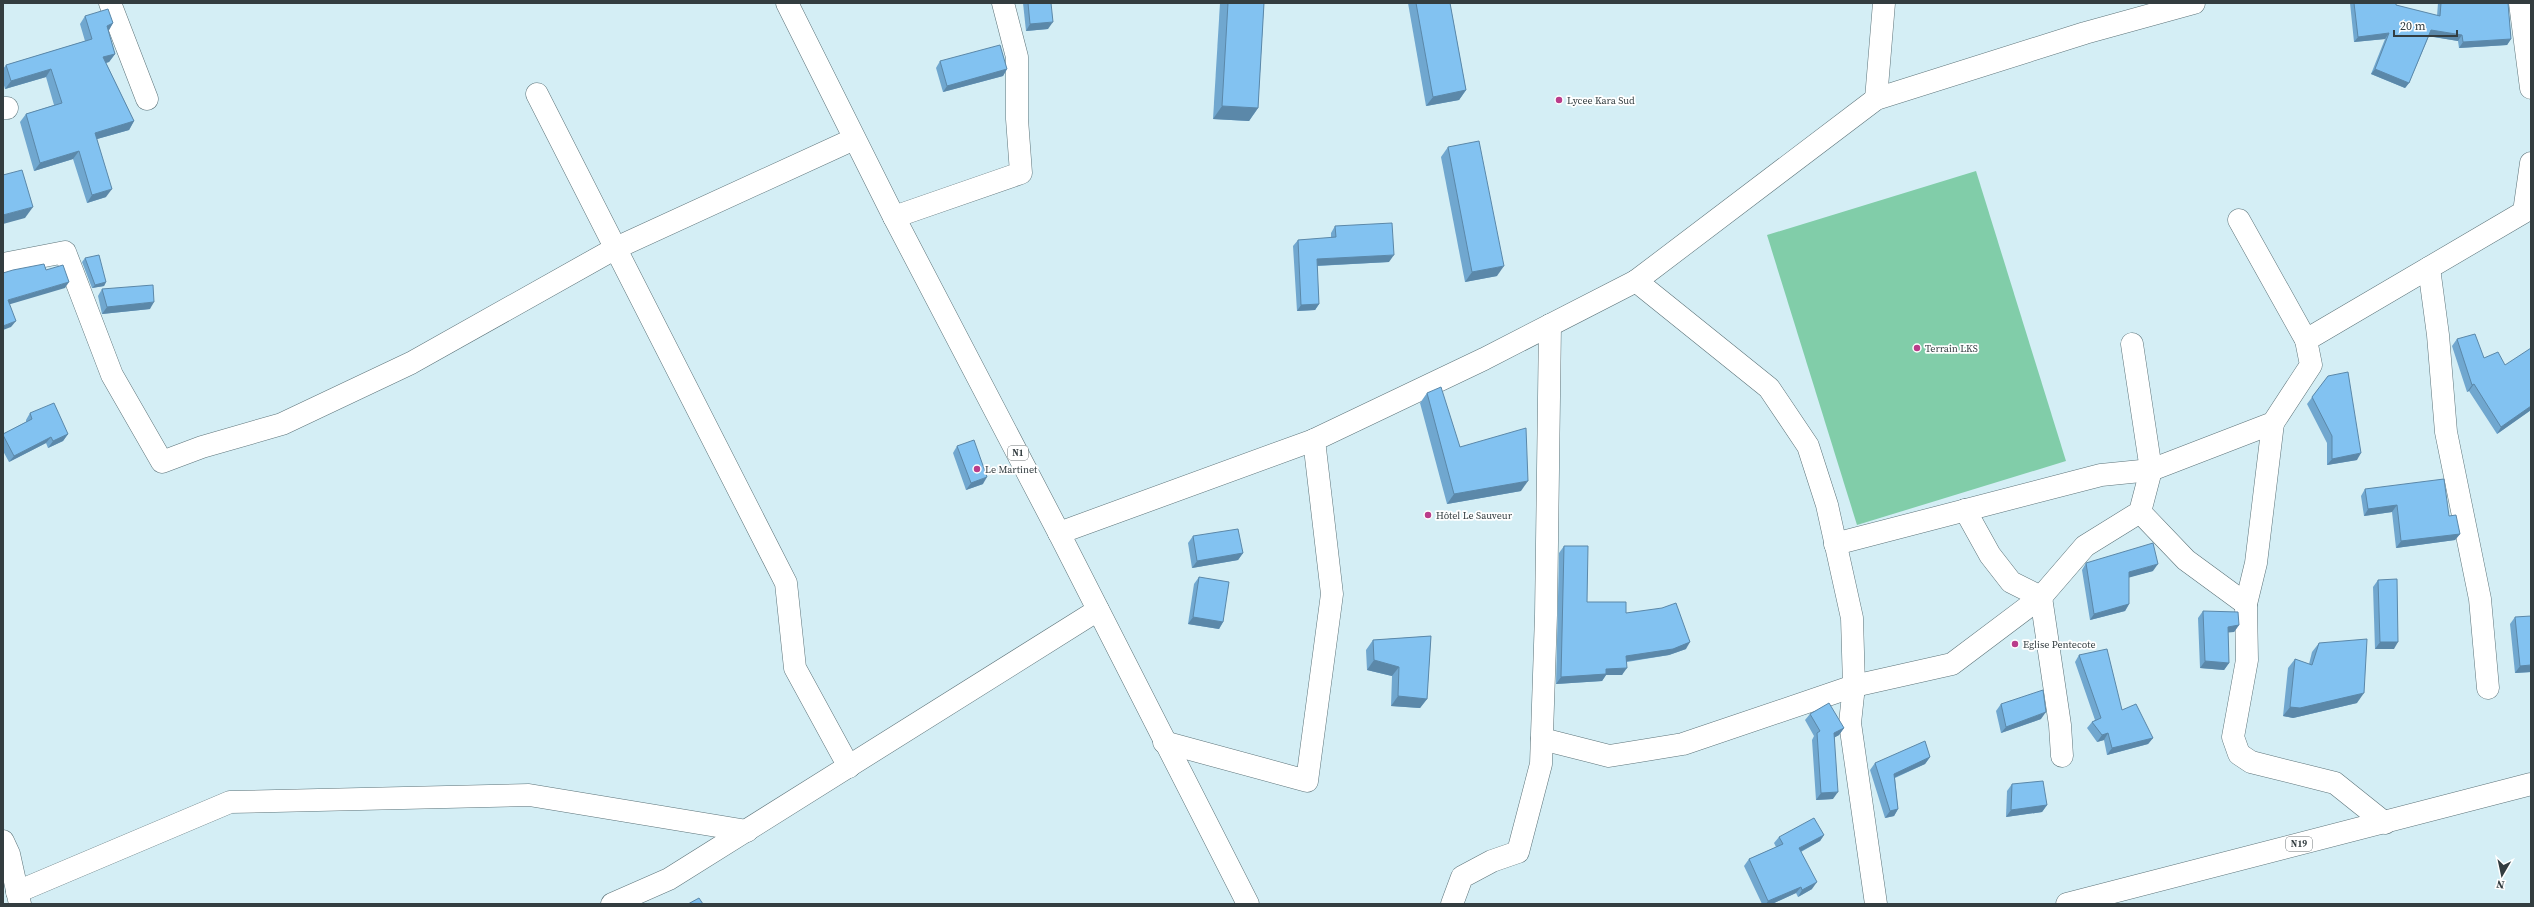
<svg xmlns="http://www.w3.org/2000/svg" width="2534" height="907" viewBox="0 0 2534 907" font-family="'Source Serif 4',serif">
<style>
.grass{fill:#81cda9}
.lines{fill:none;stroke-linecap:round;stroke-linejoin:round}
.minor-casing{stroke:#5c7379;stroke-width:23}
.major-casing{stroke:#5c7379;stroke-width:23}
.highway-casing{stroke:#5c7379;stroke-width:23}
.minor{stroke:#fff;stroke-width:22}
.major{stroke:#fff;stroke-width:22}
.highway{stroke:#fff;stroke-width:22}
.wall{fill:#70a7cf}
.shaded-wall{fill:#5b88a9}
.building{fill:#82c2f1;stroke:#5b88a9}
.poi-dot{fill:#ba3c8a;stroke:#fff;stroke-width:1.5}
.labels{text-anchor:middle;stroke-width:3.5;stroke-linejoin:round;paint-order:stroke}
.shield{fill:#fff;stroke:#707779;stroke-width:1}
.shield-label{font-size:9px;font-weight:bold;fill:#333d40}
.poi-label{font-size:10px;fill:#333d40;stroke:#fff;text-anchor:start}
</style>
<rect width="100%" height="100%" fill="#d4eef5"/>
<path class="grass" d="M1976 171 2066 461 1857 525 1767 235Z"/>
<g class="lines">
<g class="minor-casing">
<g id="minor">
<path d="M110 3 147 99"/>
<path d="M2520 3 2531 88"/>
<path d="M537 94 786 583 795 668 849 767"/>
<path d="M1876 99 1884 3"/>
<path d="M3 108H7"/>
<path d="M894 217 1021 173 1017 119V57L1003 3"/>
<path d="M2239 220 2306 340"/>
<path d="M3 264 65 252 112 375 162 462 202 447 282 424 411 363 616 248 854 139"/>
<path d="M2429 268 2438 335 2446 432 2480 599 2488 688"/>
<path d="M1636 281 1769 388 1808 446 1827 505 1852 618 1854 686 1850 723 1876 904"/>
<path d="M2273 423 2256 563 2246 604 2247 660 2233 737 2239 754 2251 762 2335 783 2385 823"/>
<path d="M1965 510 1990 555 2011 582 2041 597"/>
<path d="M2140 512 2186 560 2246 604"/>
<path d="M1059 533 1314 440 1484 359 1636 281 1876 99 2085 33 2194 3"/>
<path d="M1835 544 2101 475 2151 470 2273 423 2311 365 2306 340 2524 212 2531 163"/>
<path d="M2041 597 2060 725 2062 756"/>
<path d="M1542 739 1609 756 1683 744 1854 686 1952 664 2041 597 2085 546 2140 512 2151 470 2132 344"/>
<path d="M1164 742 1307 781 1332 594 1314 440"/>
<path d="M3 841 9 854 20 904"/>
<path d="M17 892 230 802 529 795 747 831"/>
<path d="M612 904 669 879 1098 610"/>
<path d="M1452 904 1462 877 1492 861 1518 852 1541 764 1546 615 1550 325"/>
</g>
</g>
<g class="major-casing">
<path id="major" d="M2067 904 2531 784"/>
</g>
<g class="highway-casing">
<path id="highway" d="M787 3 894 217 1059 533 1248 904"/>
</g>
<use href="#minor" class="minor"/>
<use href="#major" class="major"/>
<use href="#highway" class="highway"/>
</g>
<g class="wall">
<path d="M1023 3H1051L1048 29 1026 31Z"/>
<path d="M1220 3H1264L1258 108 1249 121 1213 119Z"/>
<path d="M1408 3H1450L1466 90 1459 100 1426 106Z"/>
<path d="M2350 3H2396V5L2437 16 2438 3H2508L2511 39 2507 45 2459 48 2458 41 2429 36 2409 83 2405 88 2371 74 2385 39 2354 42Z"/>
<path d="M85 16 113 23 108 31 115 54 109 62 106 63 134 121 129 130 97 139 106 197 87 203 73 159 34 171 20 122 26 114 54 105 46 77 5 89 3 82V69L6 65 85 41 80 24Z"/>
<path d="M940 61 1007 69 1003 76 943 92 936 68Z"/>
<path d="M1448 147 1497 276 1465 282 1441 157Z"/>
<path d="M1335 226 1389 262 1317 266 1319 304 1315 310 1297 311 1293 246 1298 240 1331 238V233Z"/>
<path d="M85 258 106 282 104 286 92 288 82 262Z"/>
<path d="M102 289 150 309 102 314 98 296Z"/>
<path d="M2457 339 2484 358 2531 410 2497 434 2469 391 2467 392 2452 346Z"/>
<path d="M2328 376 2357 460 2327 465V443L2307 404Z"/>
<path d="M1427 393 1460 447 1521 491 1447 504 1420 403Z"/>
<path d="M30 413 68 434 63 441 48 448 46 443 9 462 3 451V434L26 422V420Z"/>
<path d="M957 446 983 484 966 490 953 453Z"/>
<path d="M2365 489 2449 516 2460 534 2455 540 2396 548 2392 512 2364 516 2361 496Z"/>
<path d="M1193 536 1243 553 1238 560 1192 568 1188 543Z"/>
<path d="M1564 546 1587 602 1626 613 1686 649 1669 655 1627 662 1622 675H1606L1602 681 1556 684 1559 553Z"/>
<path d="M2086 563 2153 571 2129 577V604L2125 611 2090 620 2082 570Z"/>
<path d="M1199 577 1223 622 1219 629 1188 624 1194 584Z"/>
<path d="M2378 580 2394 649H2375L2373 587Z"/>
<path d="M2203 611 2239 625 2234 632H2228L2229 663 2224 670 2200 668 2198 618Z"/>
<path d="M2515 617 2531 672 2515 673 2510 624Z"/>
<path d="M1431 636 1427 699 1420 708 1391 706 1392 676 1367 670 1366 650 1373 640Z"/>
<path d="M2319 643 2357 703 2293 718 2283 716 2288 668 2295 659 2309 664 2312 652Z"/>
<path d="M2079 655 2122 710 2153 738 2148 744 2107 755 2104 740 2097 742 2087 728 2092 722 2095 720 2075 662Z"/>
<path d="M2001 704 2041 719 2001 733 1996 711Z"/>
<path d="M1810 714 1844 728 1839 735 1835 737 1833 799 1816 800 1812 740 1814 736 1805 720Z"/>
<path d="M1930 757 1925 764 1895 778 1898 809 1894 816 1885 818 1870 770 1875 763Z"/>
<path d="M2012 784 2047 805 2042 812 2006 817 2007 791Z"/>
<path d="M1824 835 1820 841 1801 852 1812 889 1798 897 1796 893 1772 904H1762L1744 866 1749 859 1776 847 1774 843 1779 837Z"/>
</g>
<g class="shaded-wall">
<path d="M1053 22 1048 29 1026 31 1030 24Z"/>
<path d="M113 23 108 32 107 26Z"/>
<path d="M2431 30 2462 35 2458 41 2427 36Z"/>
<path d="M2389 33 2385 39 2354 42 2358 37Z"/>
<path d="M2511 39 2507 45 2459 48 2463 42Z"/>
<path d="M115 54 109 62 97 65 103 57Z"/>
<path d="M51 69 46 77 5 89 11 81Z"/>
<path d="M1007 69 1003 76 943 92 947 86Z"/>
<path d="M2375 69 2409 83 2405 88 2371 74Z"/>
<path d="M1466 90 1459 100 1426 106 1433 97Z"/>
<path d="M1222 106 1258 108 1249 121 1213 119Z"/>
<path d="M134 121 129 130 90 141 95 133Z"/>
<path d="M79 151 73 159 34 171 40 163Z"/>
<path d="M112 189 106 197 87 203 92 195Z"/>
<path d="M33 207 25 218 3 224V215Z"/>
<path d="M1394 255 1389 262 1312 266 1317 259Z"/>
<path d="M1504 266 1497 276 1465 282 1472 272Z"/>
<path d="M69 282 65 288 4 306 8 300Z"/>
<path d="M106 282 104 286 92 288 95 285Z"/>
<path d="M154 302 150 309 102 314 107 307Z"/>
<path d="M1319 304 1315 310 1297 311 1301 305Z"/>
<path d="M16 321 11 327 3 330V326Z"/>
<path d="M2474 384 2469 391 2467 392 2472 385Z"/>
<path d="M2531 406V410L2497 434 2501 427Z"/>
<path d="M68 434 63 441 48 448 53 441Z"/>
<path d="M51 437 46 443 9 462 14 456Z"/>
<path d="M2361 453 2357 460 2327 465 2332 459Z"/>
<path d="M987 477 983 484 966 490 971 483Z"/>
<path d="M1528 481 1521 491 1447 504 1454 494Z"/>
<path d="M2397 505 2392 512 2364 516 2368 509Z"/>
<path d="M2460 534 2455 540 2396 548 2401 541Z"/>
<path d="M1243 553 1238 560 1192 568 1197 561Z"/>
<path d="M2158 564 2153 571 2124 579 2129 572Z"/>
<path d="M2129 604 2125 611 2090 620 2094 614Z"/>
<path d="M1193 617 1223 622 1219 629 1188 624Z"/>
<path d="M2239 625 2234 632 2223 633 2228 627Z"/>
<path d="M1690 642 1686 649 1669 655 1622 662 1626 656Z"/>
<path d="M2380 642H2398L2394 649H2375Z"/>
<path d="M1374 660 1399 667 1392 676 1367 670Z"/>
<path d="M2205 661 2229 663 2224 670 2200 668Z"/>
<path d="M2531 665V672L2515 673 2520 666Z"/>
<path d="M1627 668 1622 675H1606L1602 681 1556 684 1561 677 1606 669Z"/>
<path d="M2364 693 2357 703 2293 718 2283 716 2290 707Z"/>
<path d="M1398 696 1427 699 1420 708 1391 706Z"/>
<path d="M2046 712 2041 719 2001 733 2006 727Z"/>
<path d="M1844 728 1839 735 1830 740 1834 733Z"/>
<path d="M2108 733 2104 740 2097 742 2102 735Z"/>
<path d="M2153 738 2148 744 2107 755 2112 748Z"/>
<path d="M1930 757 1925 764 1889 780 1894 774Z"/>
<path d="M1838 792 1833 799 1816 800 1821 793Z"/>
<path d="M2047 805 2042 812 2006 817 2011 810Z"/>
<path d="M1898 809 1894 816 1885 818 1890 811Z"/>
<path d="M1824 835 1820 841 1794 855 1799 848Z"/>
<path d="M1817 882 1812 889 1798 897 1802 890Z"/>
<path d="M1801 887 1796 893 1772 904H1766L1768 901Z"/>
</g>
<g class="building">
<path d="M1028 3H1051L1053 22 1030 24Z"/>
<path d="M1228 3H1264L1258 108 1222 106Z"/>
<path d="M1416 3H1450L1466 90 1433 97Z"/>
<path d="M2354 3H2396V5L2440 16 2441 3H2508L2511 39 2463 42 2462 35 2431 30 2409 83 2375 69 2389 33 2358 37Z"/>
<path d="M108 9 113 23 107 26 115 54 103 57 134 121 95 133 112 189 92 195 79 151 40 163 26 114 62 103 51 69 11 81 6 65 92 39 85 16Z"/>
<path d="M1000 45 1007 69 947 86 940 61Z"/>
<path d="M1479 141 1504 266 1472 272 1448 147Z"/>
<path d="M22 170 33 207 3 215V175Z"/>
<path d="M1392 223 1394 255 1317 259 1319 304 1301 305 1298 240 1336 237 1335 226Z"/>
<path d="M99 255 106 282 95 285 85 258Z"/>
<path d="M44 264 46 270 63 265 69 282 8 300 16 321 3 326V273L13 270Z"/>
<path d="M153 285 154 302 107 307 102 289Z"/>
<path d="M2475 334 2484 358 2498 352 2505 365 2531 348V406L2501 427 2474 384 2472 385 2457 339Z"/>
<path d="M2348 372 2361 453 2332 459V436L2312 397 2328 376Z"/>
<path d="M1441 387 1460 447 1526 428 1528 481 1454 494 1427 393Z"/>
<path d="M54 403 68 434 53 441 51 437 14 456 3 435V434L32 419 30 413Z"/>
<path d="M974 440 987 477 971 483 957 446Z"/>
<path d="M2444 479 2449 516 2456 515 2460 534 2401 541 2397 505 2368 509 2365 489Z"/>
<path d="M1238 529 1243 553 1197 561 1193 536Z"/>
<path d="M2153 543 2158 564 2129 572V604L2094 614 2086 563Z"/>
<path d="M1564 546H1588L1587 602H1626V613L1662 608 1676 603 1690 642 1673 649 1626 656 1627 668 1606 669V674L1561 677Z"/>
<path d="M1199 577 1229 582 1223 622 1193 617Z"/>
<path d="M2397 579 2398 642H2380L2378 580Z"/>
<path d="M2203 611 2238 612 2239 625 2228 627 2229 663 2205 661Z"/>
<path d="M2531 616V665L2520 666 2515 617Z"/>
<path d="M1431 636 1427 699 1398 696 1399 667 1374 660 1373 640Z"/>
<path d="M2367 639 2364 693 2300 708 2290 707 2295 659 2312 665 2319 643Z"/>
<path d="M2107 649 2122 710 2136 704 2153 738 2112 748 2108 733 2102 735 2092 722 2101 718 2079 655Z"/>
<path d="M2043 690 2046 712 2006 727 2001 704Z"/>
<path d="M1829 703 1844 728 1834 733 1838 792 1821 793 1817 733 1820 731 1810 714Z"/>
<path d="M1925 741 1930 757 1894 774 1898 809 1890 811 1875 763Z"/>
<path d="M2043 781 2047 805 2011 810 2012 784Z"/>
<path d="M1814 818 1824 835 1799 848 1817 882 1802 890 1801 887 1768 901 1749 859 1783 844 1779 837Z"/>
<path d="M699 898 703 904H688Z"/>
</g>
<g class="poi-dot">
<circle cx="1559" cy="100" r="4"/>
<circle cx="1917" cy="348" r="4"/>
<circle cx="977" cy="469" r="4"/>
<circle cx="1428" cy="515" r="4"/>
<circle cx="2015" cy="644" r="4"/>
</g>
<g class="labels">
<g class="shield">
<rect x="1008" y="446" width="20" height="14" rx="3"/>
<rect x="2286" y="837" width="26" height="14" rx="3"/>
</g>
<g class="shield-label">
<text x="1018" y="456">N1</text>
<text x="2299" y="847">N19</text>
</g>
<g class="poi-label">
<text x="1567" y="104">Lycee Kara Sud</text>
<text x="1925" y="352">Terrain LKS</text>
<text x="985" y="473">Le Martinet</text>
<text x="1436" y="519">Hôtel Le Sauveur</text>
<text x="2023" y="648">Eglise Pentecote</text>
</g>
</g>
<rect width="2534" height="907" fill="none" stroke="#333d40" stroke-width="8"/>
<g transform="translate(2502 875) rotate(189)" stroke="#ffffff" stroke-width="3" paint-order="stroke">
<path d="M0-3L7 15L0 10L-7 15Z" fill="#333d40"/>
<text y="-6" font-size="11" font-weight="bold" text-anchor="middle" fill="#333d40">N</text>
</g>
<path d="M2394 30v6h63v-6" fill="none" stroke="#333d40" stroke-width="2"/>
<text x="2400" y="30" font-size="12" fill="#333d40" stroke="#ffffff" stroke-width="3" paint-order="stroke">20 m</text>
</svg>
